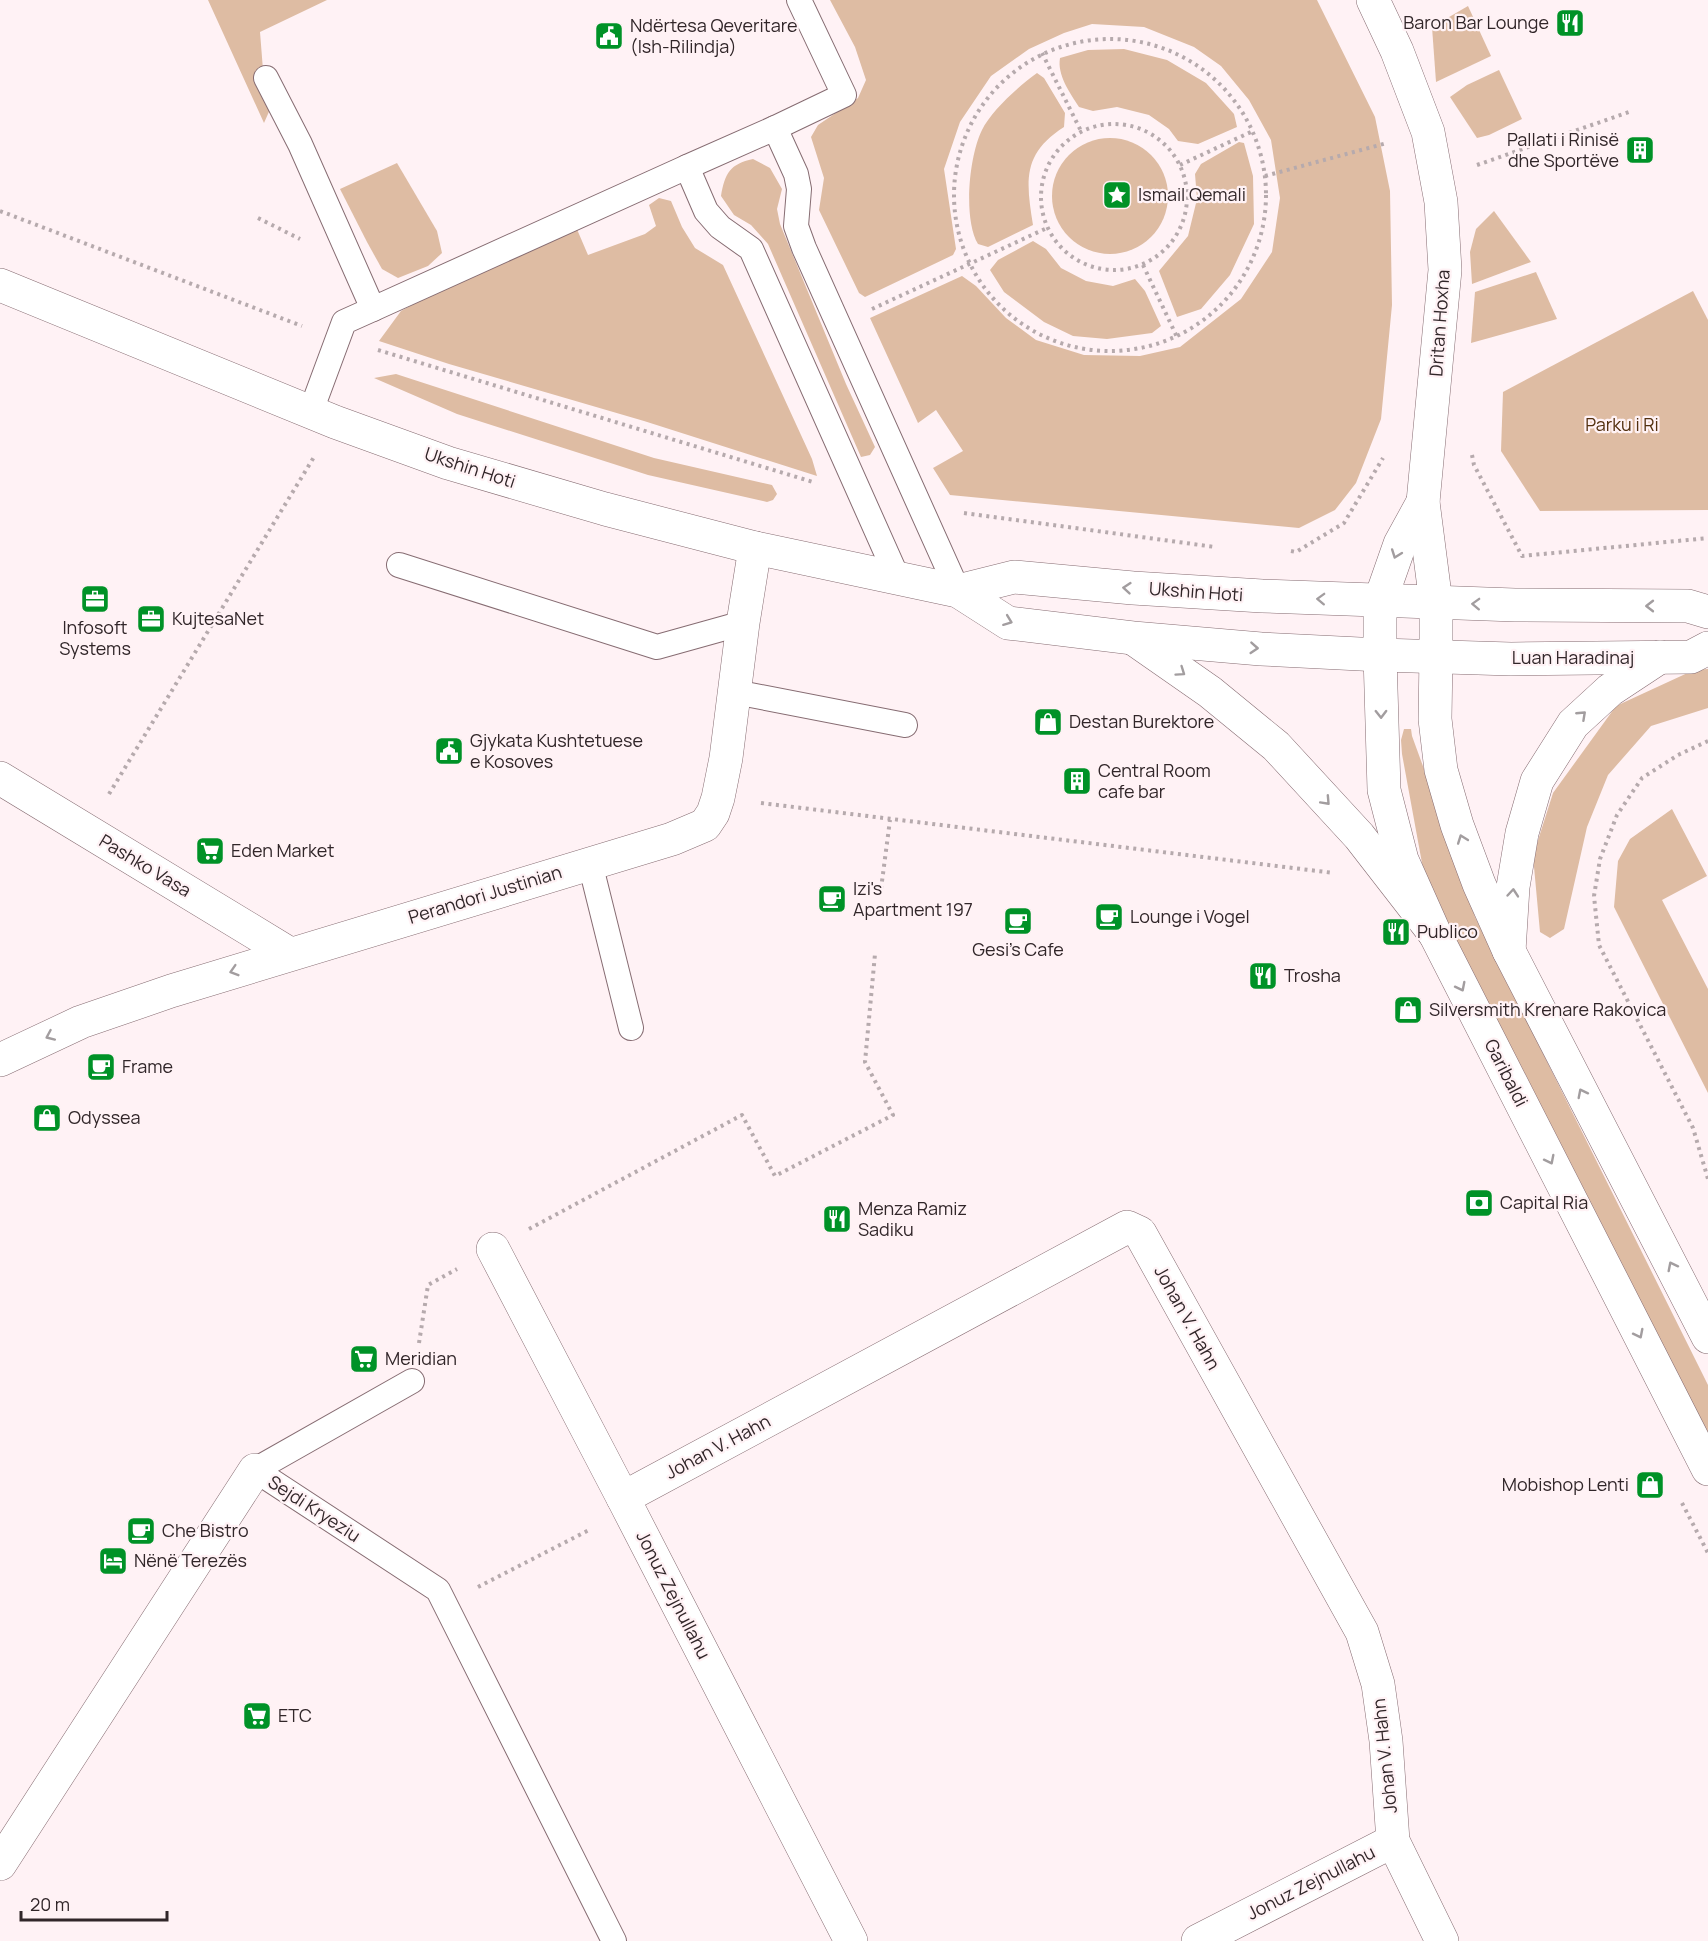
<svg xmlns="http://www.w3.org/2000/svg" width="1708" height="1941" viewBox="0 0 1708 1941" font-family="Manrope,sans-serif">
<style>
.green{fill:#debca3}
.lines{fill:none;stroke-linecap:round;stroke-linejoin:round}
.service-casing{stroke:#866c72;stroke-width:26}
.minor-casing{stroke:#866c72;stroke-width:34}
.secondary-casing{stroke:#866c72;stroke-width:34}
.path{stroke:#b6aaad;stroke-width:4;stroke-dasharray:3 4.5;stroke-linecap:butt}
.service{stroke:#fff;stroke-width:24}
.minor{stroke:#fff;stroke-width:33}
.secondary{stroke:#fff;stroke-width:33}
.oneway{stroke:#a29d9f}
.labels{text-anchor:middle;stroke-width:4.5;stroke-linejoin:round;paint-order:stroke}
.poi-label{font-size:18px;fill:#312629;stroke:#fff2f5;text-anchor:start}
.street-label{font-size:18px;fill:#312629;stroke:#fff2f5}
.park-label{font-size:18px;fill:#53300f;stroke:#fff2f5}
</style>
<rect width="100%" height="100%" fill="#fff2f5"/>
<g class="green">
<path d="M208 0H327L260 32 263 70 275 98 264 123Z"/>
<path d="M830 0H1317L1375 117 1390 191 1392 305 1381 419 1356 483 1335 510 1299 528 950 495 933 468 963 451 936 410 918 423 870 318 962 276 976 286 1006 318 1036 340 1084 355 1140 356 1180 347 1241 299 1272 252 1280 198 1271 140 1249 100 1221 66 1194 47 1144 27 1092 24 1064 33 1029 49 991 76 960 122 944 169 956 249 953 255 865 297 859 293 819 210 824 178 811 137 818 125 858 98 866 80 855 47Z"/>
<path d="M1468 6 1491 56 1436 82 1432 27Z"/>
<path d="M1124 49 1167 60 1206 83 1234 114 1237 127 1198 144 1178 141 1169 129 1149 115 1117 107 1093 111 1079 107C1070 93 1057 75 1060 58L1088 50Z"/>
<path d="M1499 70 1522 119 1489 135 1477 138 1450 97 1467 85Z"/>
<path d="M1037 73 1044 78 1065 113 1064 127C1022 154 1026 181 1033 225L988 247 978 244C963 219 969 156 982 130 991 111 1020 85 1037 73Z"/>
<circle cx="1110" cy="196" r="58"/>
<path d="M1239 142 1244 143 1253 176 1254 224 1230 275 1201 309 1177 317 1159 271 1188 236 1197 199 1195 174 1201 164Z"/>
<path d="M753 159 770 168 782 189 777 209 780 224 846 384 875 447 870 455 861 457 768 244 751 225 734 215 721 196C725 173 730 164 753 159Z"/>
<path d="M397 163 437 231 442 253 428 266 398 278 382 269 367 242 340 189Z"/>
<path d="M659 198 671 201 682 227 695 248 723 265 812 459 817 476 644 421 449 364 379 341 401 311 450 284 576 227 588 255 645 234 656 226 649 205Z"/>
<path d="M1494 211 1531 262 1472 284 1470 252 1476 229Z"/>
<path d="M1033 241 1046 249 1061 268 1086 281 1113 286 1135 279 1145 291 1161 326 1152 333 1107 339 1073 336 1044 322 1004 292 990 270 998 260Z"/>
<path d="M1536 272 1557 319 1471 343 1475 292Z"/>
<path d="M1693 291 1708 320V510L1540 511 1501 451 1503 392Z"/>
<path d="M396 374 654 458 772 485 777 494 773 500 767 502 648 475 457 414 374 378Z"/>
<path d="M1708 669V708L1651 726 1608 775 1587 827 1564 929 1550 938 1540 932 1533 856 1553 793 1616 706 1694 670Z"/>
<path d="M1404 729H1411L1412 736 1456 857 1475 917 1708 1385V1456L1424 874 1402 754 1401 740Z"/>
<path d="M1672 809 1707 876 1662 900 1708 989V1093L1614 907 1618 861 1630 839Z"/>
</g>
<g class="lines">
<g class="service-casing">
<g id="service">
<path d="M266 78 300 144 373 309 687 167"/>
<path d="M775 128 844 95 799 0"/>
<path d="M311 411 344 322 373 309"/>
<path d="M399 565 657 647 743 623"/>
<path d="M898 579 751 249 720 227 706 211 687 167 775 128 796 174 799 189 796 226 804 248 958 591"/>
<path d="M735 692 905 725"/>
<path d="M590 863 631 1028"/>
<path d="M412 1381 255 1470 438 1590 614 1941"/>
</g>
</g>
<g class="minor-casing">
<g id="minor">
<path d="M1380 655 1384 790 1402 860 1435 934 1708 1469"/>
<path d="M1436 656 1435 719 1441 770 1457 825 1479 884 1509 951 1708 1337"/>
<path d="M0 778 290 954"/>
<path d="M0 1060 81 1022 171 991 672 839 705 825 713 813 718 798 726 758 743 623 755 548"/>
<path d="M493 1249 623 1498 851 1941"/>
<path d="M623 1498 1127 1227 1140 1233 1362 1632 1378 1684 1386 1741 1393 1841 1442 1941"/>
<path d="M0 1864 255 1470"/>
<path d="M1198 1941 1393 1841"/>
</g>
</g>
<g class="secondary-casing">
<g id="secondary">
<path d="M1373 0 1397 51 1428 132 1441 202 1445 270 1423 502 1436 603V656"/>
<path d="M0 285 335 422 448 463 605 509 755 548 958 591 1008 623 1133 638 1261 649 1380 655 1511 659 1691 657 1708 648"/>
<path d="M958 591 1014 577 1133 588 1262 596 1515 605 1688 606 1708 612"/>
<path d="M1134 639 1210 692 1276 746 1359 836 1435 934"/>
<path d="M1380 655V601L1400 544 1423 502"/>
<path d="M1509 951 1513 887 1522 833 1537 781 1573 724 1610 690 1660 657"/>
</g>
</g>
<g class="path">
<circle cx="1110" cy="195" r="156"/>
<path d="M1042 53 1081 131"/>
<circle cx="1114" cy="197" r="73"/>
<path d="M1180 165 1253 131"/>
<path d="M1477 165 1629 112"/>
<path d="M1265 176 1387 143"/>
<path d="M0 211 302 326"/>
<path d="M258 218 300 239"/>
<path d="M1143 265 1177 337"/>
<path d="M872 309 1047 228"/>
<path d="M378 350 813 482"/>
<path d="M1472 455 1474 465 1522 556 1708 538"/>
<path d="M964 513 1215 547"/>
<path d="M1291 551 1296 552 1344 523 1383 458"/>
<path d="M1708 741 1678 755 1642 778 1617 815 1600 859 1594 896 1599 945 1693 1128 1708 1179"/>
<path d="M109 794 314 457"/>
<path d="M761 803 1334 873"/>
<path d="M881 889 890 820"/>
<path d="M529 1229 742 1115 775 1176 893 1115 865 1062 875 954"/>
<path d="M419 1343 428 1285 457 1269"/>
<path d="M1682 1503 1708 1553"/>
<path d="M478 1587 591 1529"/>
</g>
<use href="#service" class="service"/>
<use href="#minor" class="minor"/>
<use href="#secondary" class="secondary"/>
</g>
<defs><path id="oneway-chevron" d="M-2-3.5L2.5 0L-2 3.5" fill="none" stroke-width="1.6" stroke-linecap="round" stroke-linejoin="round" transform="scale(1.5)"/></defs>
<g class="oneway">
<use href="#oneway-chevron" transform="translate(1396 554) rotate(110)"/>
<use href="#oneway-chevron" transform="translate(1127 588) rotate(-175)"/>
<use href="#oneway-chevron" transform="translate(1321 599) rotate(-178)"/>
<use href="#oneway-chevron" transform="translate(1476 604) rotate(-178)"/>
<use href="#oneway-chevron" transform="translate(1650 606) rotate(-180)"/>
<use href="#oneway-chevron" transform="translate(1008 621) rotate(21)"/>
<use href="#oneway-chevron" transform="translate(1254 648) rotate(4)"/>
<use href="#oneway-chevron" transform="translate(1181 672) rotate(35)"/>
<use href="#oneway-chevron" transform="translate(1381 714) rotate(89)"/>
<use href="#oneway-chevron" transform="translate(1582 715) rotate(-43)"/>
<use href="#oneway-chevron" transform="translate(1326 801) rotate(47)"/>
<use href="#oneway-chevron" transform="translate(1462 839) rotate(-110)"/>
<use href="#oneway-chevron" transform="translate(1513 893) rotate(-85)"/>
<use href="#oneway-chevron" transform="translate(234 971) rotate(163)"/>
<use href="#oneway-chevron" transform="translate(1461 987) rotate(63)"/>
<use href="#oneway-chevron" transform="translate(50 1036) rotate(156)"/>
<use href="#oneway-chevron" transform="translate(1582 1093) rotate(-117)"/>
<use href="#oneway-chevron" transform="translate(1550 1160) rotate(63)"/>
<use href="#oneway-chevron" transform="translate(1672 1266) rotate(-117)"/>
<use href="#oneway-chevron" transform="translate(1639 1334) rotate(63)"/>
</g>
<defs>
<g id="restaurant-square" transform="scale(1.5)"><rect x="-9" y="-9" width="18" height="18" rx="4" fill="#009227" stroke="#fff2f5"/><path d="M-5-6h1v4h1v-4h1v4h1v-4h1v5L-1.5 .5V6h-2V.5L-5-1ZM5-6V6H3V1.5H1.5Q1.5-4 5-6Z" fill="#fff"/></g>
<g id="civic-square" transform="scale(1.5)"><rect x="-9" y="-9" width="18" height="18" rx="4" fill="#009227" stroke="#fff2f5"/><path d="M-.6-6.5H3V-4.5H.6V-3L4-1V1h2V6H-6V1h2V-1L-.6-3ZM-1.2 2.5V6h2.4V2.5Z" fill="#fff"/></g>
<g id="building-square" transform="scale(1.5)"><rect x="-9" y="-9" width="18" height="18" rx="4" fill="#009227" stroke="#fff2f5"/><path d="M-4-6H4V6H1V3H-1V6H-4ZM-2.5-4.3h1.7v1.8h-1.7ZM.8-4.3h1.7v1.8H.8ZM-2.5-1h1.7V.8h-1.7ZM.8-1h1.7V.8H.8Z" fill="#fff"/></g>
<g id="sight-square" transform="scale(1.5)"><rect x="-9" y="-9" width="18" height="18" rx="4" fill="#009227" stroke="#fff2f5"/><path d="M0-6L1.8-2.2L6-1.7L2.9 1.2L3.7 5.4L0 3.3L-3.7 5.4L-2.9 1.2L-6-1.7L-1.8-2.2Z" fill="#fff"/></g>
<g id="office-square" transform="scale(1.5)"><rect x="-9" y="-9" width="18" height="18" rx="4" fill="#009227" stroke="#fff2f5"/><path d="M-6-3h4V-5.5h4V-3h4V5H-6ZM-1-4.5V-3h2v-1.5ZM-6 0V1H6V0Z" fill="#fff"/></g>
<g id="shop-square" transform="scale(1.5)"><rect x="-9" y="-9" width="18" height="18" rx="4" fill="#009227" stroke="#fff2f5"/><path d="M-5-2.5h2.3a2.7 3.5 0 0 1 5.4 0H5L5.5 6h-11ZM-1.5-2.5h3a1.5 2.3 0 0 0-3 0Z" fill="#fff"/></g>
<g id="supermarket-square" transform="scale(1.5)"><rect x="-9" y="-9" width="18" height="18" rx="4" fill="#009227" stroke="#fff2f5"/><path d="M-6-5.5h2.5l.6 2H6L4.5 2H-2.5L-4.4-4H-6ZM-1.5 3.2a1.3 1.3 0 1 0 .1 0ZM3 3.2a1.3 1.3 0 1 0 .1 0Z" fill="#fff"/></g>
<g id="cafe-square" transform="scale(1.5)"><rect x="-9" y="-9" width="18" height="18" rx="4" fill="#009227" stroke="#fff2f5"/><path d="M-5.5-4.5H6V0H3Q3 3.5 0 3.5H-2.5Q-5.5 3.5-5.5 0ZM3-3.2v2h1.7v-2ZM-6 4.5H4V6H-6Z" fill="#fff"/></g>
<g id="bank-square" transform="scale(1.5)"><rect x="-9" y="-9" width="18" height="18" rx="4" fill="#009227" stroke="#fff2f5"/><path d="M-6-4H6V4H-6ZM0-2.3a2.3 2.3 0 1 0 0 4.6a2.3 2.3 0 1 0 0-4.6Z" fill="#fff"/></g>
<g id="hotel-square" transform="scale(1.5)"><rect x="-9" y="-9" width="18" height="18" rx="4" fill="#009227" stroke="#fff2f5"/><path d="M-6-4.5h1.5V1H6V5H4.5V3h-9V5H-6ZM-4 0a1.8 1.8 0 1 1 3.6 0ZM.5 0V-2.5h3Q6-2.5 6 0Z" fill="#fff"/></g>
</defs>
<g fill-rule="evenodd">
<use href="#restaurant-square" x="1570" y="23"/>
<use href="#civic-square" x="609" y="36"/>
<use href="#building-square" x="1640" y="150"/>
<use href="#sight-square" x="1117" y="195"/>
<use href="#office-square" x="95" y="599"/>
<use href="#office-square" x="151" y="619"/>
<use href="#shop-square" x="1048" y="722"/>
<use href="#civic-square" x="449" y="751"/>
<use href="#building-square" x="1077" y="781"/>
<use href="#supermarket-square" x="210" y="851"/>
<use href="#cafe-square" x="832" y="899"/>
<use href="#cafe-square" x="1109" y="917"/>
<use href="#cafe-square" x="1018" y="921"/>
<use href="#restaurant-square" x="1396" y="932"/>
<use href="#restaurant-square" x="1263" y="976"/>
<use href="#shop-square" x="1408" y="1010"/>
<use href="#cafe-square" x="101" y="1067"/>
<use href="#shop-square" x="47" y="1118"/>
<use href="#bank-square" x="1479" y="1203"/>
<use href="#restaurant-square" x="837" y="1219"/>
<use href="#supermarket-square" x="364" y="1359"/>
<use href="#shop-square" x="1650" y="1485"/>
<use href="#cafe-square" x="141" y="1531"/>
<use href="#hotel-square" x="113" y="1561"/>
<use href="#supermarket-square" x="257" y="1716"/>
</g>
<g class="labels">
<g class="poi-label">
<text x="1549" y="29" text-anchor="end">Baron Bar Lounge</text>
<text x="630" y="32">Ndërtesa Qeveritare<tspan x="630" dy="21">(Ish-Rilindja)</tspan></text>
<text x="1619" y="146" text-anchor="end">Pallati i Rinisë<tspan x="1619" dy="21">dhe Sportëve</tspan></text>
<text x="1138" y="201">Ismail Qemali</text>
<text x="172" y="625">KujtesaNet</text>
<text x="95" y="634" text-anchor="middle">Infosoft<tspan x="95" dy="21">Systems</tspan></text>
<text x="1069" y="728">Destan Burektore</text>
<text x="470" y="747">Gjykata Kushtetuese<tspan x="470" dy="21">e Kosoves</tspan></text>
<text x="1098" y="777">Central Room<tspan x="1098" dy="21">cafe bar</tspan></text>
<text x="231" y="857">Eden Market</text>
<text x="853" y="895">Izi's<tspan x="853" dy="21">Apartment 197</tspan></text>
<text x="1130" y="923">Lounge i Vogel</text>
<text x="1417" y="938">Publico</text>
<text x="1018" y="956" text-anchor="middle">Gesi’s Cafe</text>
<text x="1284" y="982">Trosha</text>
<text x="1429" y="1016">Silversmith Krenare Rakovica</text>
<text x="122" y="1073">Frame</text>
<text x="68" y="1124">Odyssea</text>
<text x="1500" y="1209">Capital Ria</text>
<text x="858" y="1215">Menza Ramiz<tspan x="858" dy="21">Sadiku</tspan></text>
<text x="385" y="1365">Meridian</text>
<text x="1629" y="1491" text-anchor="end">Mobishop Lenti</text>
<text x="162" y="1537">Che Bistro</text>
<text x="134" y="1567">Nënë Terezës</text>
<text x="278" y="1722">ETC</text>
</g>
<g class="street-label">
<text transform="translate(1440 323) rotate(-86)" y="6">Dritan Hoxha</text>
<text transform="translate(470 468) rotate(18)" y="6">Ukshin Hoti</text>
<text transform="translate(1196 592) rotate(4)" y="6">Ukshin Hoti</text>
<text x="1573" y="664">Luan Haradinaj</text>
<text transform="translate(145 866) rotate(31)" y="6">Pashko Vasa</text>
<text transform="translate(485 895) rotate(-17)" y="6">Perandori Justinian</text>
<text transform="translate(1506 1073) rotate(63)" y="6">Garibaldi</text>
<text transform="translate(1187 1318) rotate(61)" y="6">Johan V. Hahn</text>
<text transform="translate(718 1447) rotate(-28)" y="6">Johan V. Hahn</text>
<text transform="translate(314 1509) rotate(33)" y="6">Sejdi Kryeziu</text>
<text transform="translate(673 1595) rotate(63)" y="6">Jonuz Zejnullahu</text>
<text transform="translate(1385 1756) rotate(-96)" y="6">Johan V. Hahn</text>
<text transform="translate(1311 1883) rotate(-27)" y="6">Jonuz Zejnullahu</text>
</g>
<g class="park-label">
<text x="1622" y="431">Parku i Ri</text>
</g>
</g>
<path d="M21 1911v9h146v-9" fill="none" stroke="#312629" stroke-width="3"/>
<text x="30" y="1911" font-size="18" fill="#312629" stroke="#fff2f5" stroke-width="4.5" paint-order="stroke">20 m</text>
</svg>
